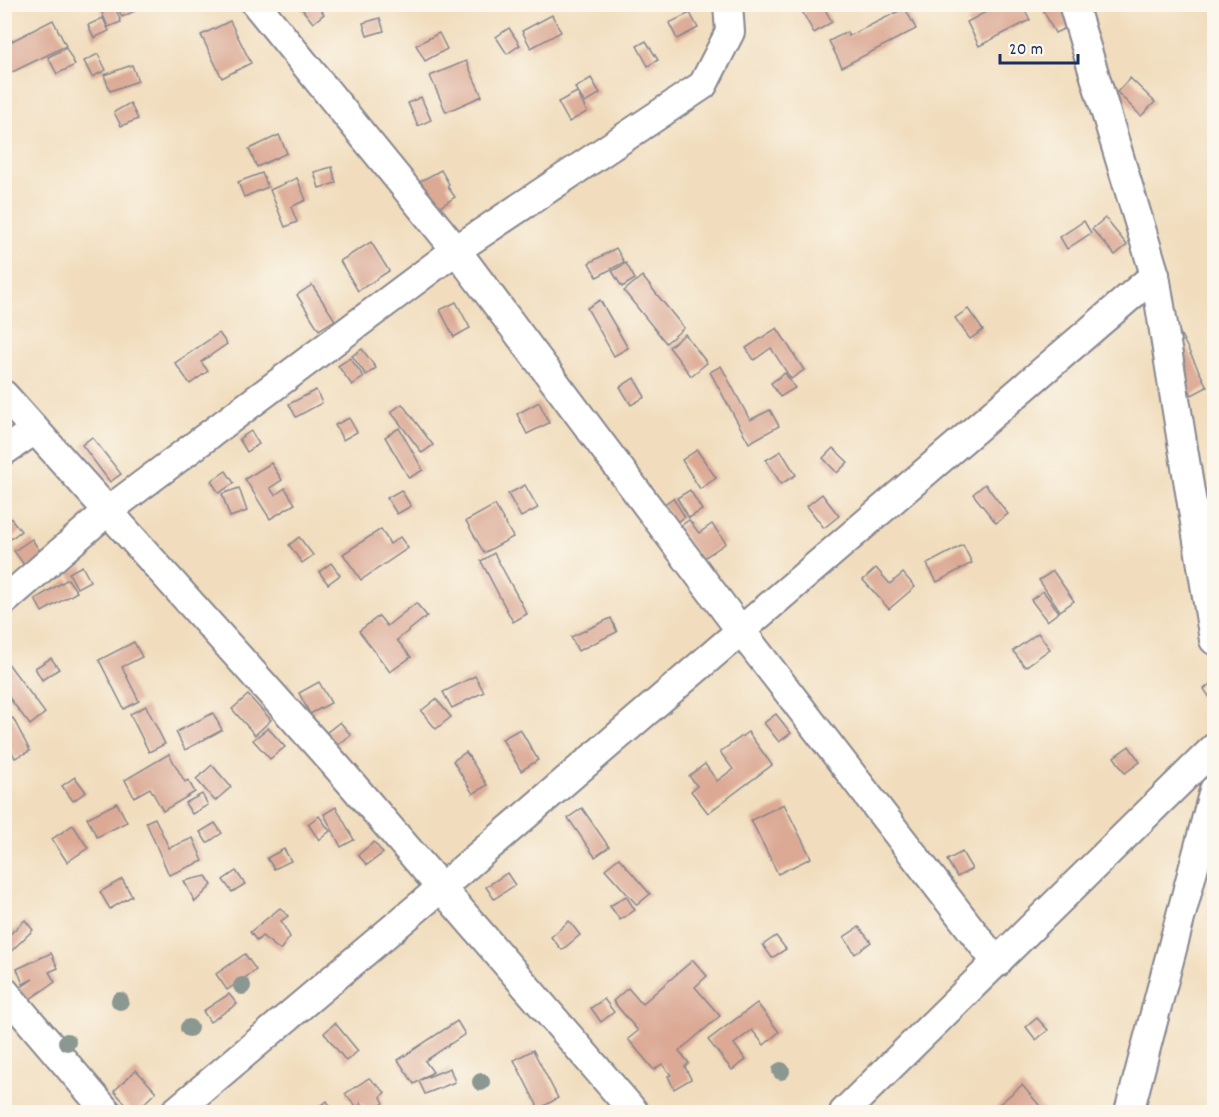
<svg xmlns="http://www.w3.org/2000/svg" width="1219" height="1117" viewBox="0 0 1219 1117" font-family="Dekko,sans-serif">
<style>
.building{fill:#dba994}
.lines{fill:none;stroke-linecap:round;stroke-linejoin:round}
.minor-casing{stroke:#86868e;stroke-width:32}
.minor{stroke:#fff;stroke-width:28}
.tree{fill:#8b9791}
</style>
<rect width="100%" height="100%" fill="#fbf7ec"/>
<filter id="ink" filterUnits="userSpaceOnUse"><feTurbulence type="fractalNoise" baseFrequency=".0167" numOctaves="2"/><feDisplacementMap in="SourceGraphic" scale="12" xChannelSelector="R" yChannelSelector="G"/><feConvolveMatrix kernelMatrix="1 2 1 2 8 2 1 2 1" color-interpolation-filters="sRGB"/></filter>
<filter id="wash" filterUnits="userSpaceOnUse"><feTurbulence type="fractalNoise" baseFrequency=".008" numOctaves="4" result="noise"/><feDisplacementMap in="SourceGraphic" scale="24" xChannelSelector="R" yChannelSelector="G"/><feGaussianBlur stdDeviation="1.35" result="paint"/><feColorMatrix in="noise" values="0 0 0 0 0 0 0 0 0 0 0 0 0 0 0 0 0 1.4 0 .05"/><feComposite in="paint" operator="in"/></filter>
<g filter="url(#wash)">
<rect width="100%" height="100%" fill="#f1ddbd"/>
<g id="blocks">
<g class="building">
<path d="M108 4H114L121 22 108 27 100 8Z"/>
<path d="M116 4H134L137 10 122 17Z"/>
<path d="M298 4H317L324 14 313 23Z"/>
<path d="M798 4H822L832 22 814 33Z"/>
<path d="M1001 4H1022L1030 20 979 46 967 22Z"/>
<path d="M1040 4H1063L1070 26 1055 33Z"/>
<path d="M905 8 916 29 842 67 829 41 847 32 849 36Z"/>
<path d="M690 13 698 28 677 39 669 23Z"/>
<path d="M552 15 561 32 531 48 522 31Z"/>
<path d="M103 18 109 31 94 38 88 25Z"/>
<path d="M380 18 384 31 367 36 363 23Z"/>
<path d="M53 20 66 46 4 76V45Z"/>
<path d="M230 21 251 63 222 78 201 35Z"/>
<path d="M509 28 520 45 507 54 496 37Z"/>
<path d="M439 33 447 49 425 61 416 45Z"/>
<path d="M646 41 658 60 648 66 637 46Z"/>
<path d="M66 48 75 65 57 74 48 57Z"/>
<path d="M98 54 106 70 92 77 84 61Z"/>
<path d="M466 61 482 96 446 112 430 76Z"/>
<path d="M132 65 138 81 110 91 104 75Z"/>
<path d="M591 78 600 93 585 103 575 88Z"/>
<path d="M1130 78 1155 102 1141 116 1117 92Z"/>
<path d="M577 92 587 112 569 122 558 102Z"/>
<path d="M421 97 431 120 418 126 408 103Z"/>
<path d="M130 103 138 119 121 126 114 112Z"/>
<path d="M279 135 287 153 257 167 249 149Z"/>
<path d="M332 167 336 183 319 188 314 172Z"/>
<path d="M441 170 449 184 447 186 455 197 434 211 419 182Z"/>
<path d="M262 173 268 187 244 197 238 182Z"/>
<path d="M297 178 306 200 291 207 297 222 285 227 270 190Z"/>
<path d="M1105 218 1127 245 1115 255 1092 229Z"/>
<path d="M1084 221 1091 233 1067 249 1060 237Z"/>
<path d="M371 242 389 271 358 291 340 261Z"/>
<path d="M616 248 624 262 597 277 589 263Z"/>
<path d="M626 263 635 279 622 287 612 271Z"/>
<path d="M642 276 684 328 666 343 624 291Z"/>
<path d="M312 285 335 320 319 330 297 295Z"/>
<path d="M600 300 628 348 614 356 587 308Z"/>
<path d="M456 302 470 328 454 337 440 310Z"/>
<path d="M968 309 983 330 970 339 955 318Z"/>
<path d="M1172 317 1207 387 1192 395 1157 325Z"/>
<path d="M777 328 804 370 791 379 771 348 754 360 746 348Z"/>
<path d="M219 333 227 344 201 362 208 371 190 384 175 363Z"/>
<path d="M685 334 707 363 691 376 669 347Z"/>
<path d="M362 349 376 368 366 375 352 356Z"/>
<path d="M350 358 364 377 352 385 338 366Z"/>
<path d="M721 366 750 420 770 410 779 426 749 443 710 372Z"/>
<path d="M785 373 795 388 780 397 771 383Z"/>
<path d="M634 378 645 397 631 405 620 387Z"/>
<path d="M316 390 322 403 296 417 289 404Z"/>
<path d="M539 402 549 423 527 434 517 414Z"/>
<path d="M402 404 433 445 422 453 391 412Z"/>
<path d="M349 418 357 432 343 440 335 425Z"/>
<path d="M399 428 423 470 409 478 385 437Z"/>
<path d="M251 431 259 444 247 452 239 439Z"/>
<path d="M92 437 121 474 110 482 82 445Z"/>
<path d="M833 448 848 462 837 473 823 458Z"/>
<path d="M697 450 716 478 700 489 682 460Z"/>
<path d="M781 451 796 475 781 484 766 460Z"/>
<path d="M271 463 282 480 270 488 275 495 285 488 295 504 270 519 245 479Z"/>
<path d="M226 471 234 483 219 493 211 481Z"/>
<path d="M985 484 1008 514 996 523 973 494Z"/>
<path d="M525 485 538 508 521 517 508 494Z"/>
<path d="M239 488 247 511 230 517 222 494Z"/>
<path d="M401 490 411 506 397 514 387 498Z"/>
<path d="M690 490 702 510 689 518 677 498Z"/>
<path d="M822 494 839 516 824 528 807 506Z"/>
<path d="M673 498 685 517 675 523 663 505Z"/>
<path d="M495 505 513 537 484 553 466 521Z"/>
<path d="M4 510 21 531 9 540 4 535Z"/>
<path d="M689 520 699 533 712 524 726 543 701 560 678 528Z"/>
<path d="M381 529 390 544 400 537 408 548 361 580 343 554Z"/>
<path d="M299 537 313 555 302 563 289 545Z"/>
<path d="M32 539 44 558 27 569 14 551Z"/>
<path d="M963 545 972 563 937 582 927 564Z"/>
<path d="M494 553 527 614 513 622 481 561Z"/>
<path d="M331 563 340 575 328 584 319 572Z"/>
<path d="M82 566 90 581 77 588 69 573Z"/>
<path d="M876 568 890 584 903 573 915 587 889 609 863 580Z"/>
<path d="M1053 571 1074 601 1060 611 1039 580Z"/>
<path d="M68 579 77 592 42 612 35 599Z"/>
<path d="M1043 591 1059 612 1047 621 1031 600Z"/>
<path d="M416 603 427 616 397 640 411 657 390 672 359 631 379 616 387 626Z"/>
<path d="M611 618 617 632 578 651 571 637Z"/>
<path d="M1038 633 1050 649 1025 667 1013 651Z"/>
<path d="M134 642 142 657 122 667 139 701 124 709 99 660Z"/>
<path d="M4 658 45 713 30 725 4 691Z"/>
<path d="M51 658 59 669 42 680 35 668Z"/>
<path d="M475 676 484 692 452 708 443 692Z"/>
<path d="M1214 681V704L1204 689Z"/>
<path d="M319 682 331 703 310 714 299 693Z"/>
<path d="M248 695 271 720 255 735 232 709Z"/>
<path d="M436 699 451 717 436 729 421 711Z"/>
<path d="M146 706 165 744 149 752 130 714Z"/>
<path d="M213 713 222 730 185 750 176 732Z"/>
<path d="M776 714 791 733 779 742 764 723Z"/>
<path d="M13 718 30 751 15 758 4 736V722Z"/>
<path d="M340 722 351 735 336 746 326 733Z"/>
<path d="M268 728 285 747 270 759 253 740Z"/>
<path d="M520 729 538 760 521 771 502 739Z"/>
<path d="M748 732 772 765 708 813 691 791 697 786 689 776 705 764 717 781 733 769 720 752Z"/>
<path d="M1129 746 1140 762 1125 773 1114 757Z"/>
<path d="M466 752 487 785 473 794 453 761Z"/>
<path d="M169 754 185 782 188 780 195 792 163 811 150 788 134 797 125 780Z"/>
<path d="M212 765 231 787 215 801 196 779Z"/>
<path d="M75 777 86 792 73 801 62 786Z"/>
<path d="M202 794 208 805 192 814 185 803Z"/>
<path d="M117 803 127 822 97 837 87 818Z"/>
<path d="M784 804 811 858 778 874 751 820Z"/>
<path d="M336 807 354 840 341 847 324 814Z"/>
<path d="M582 808 609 847 595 857 568 818Z"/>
<path d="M319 816 330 831 319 840 308 824Z"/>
<path d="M155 818 169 848 193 838 203 861 169 875 146 822Z"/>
<path d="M215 823 222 833 207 843 200 832Z"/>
<path d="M73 825 88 848 67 862 52 839Z"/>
<path d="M374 842 383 853 367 865 358 855Z"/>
<path d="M284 849 291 861 274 869 267 858Z"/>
<path d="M962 852 972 869 957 877 947 860Z"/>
<path d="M619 858 650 894 637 905 605 869Z"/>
<path d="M236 871 245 884 232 892 223 880Z"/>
<path d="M507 873 515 885 494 899 486 887Z"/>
<path d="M206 876 212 885 195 902 184 881Z"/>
<path d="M122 879 132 896 110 909 100 892Z"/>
<path d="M626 896 635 910 620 920 610 906Z"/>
<path d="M280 908 288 916 281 921 290 937 280 950 262 936 257 941 250 932Z"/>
<path d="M25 920 33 930 4 958V930L9 935Z"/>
<path d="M569 921 580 935 562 950 551 937Z"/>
<path d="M859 927 871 942 855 954 844 937Z"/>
<path d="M776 936 786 949 772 958 763 945Z"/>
<path d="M51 953 58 968 49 972 55 982 24 1003 16 991 33 979 23 984 17 969Z"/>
<path d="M245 954 256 970 227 990 216 974Z"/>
<path d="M693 960 707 976 695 987 720 1016 679 1051 689 1063 685 1067 691 1079 674 1089 668 1076 671 1075 662 1064 654 1070 628 1039 638 1031 613 1001 628 988 642 1004Z"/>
<path d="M229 994 237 1004 210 1022 203 1011Z"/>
<path d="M604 999 614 1012 601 1022 591 1008Z"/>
<path d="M757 1003 779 1032 764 1045 752 1030 734 1044 746 1060 732 1070 708 1040Z"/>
<path d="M1037 1018 1048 1030 1036 1040 1026 1027Z"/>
<path d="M457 1021 465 1034 425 1061 433 1072 420 1080 450 1068 455 1082 425 1094 419 1081 414 1084 398 1060Z"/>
<path d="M335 1023 358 1051 346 1061 324 1033Z"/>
<path d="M533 1050 558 1098 539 1109 514 1060Z"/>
<path d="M136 1070 156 1092 138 1109 140 1112H129L132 1111 114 1091Z"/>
<path d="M369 1078 385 1092 381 1097 384 1103 371 1112 361 1103 358 1108 345 1094Z"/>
<path d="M1022 1085 1045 1112H1001L996 1107Z"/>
<path d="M327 1101 334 1112H310Z"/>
</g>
</g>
</g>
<g filter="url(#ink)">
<use href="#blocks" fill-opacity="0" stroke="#86868e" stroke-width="1.5"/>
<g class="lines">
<g class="minor-casing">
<g id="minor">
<path d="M256 4 456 250 741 631 997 963"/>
<path d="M1073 4 1155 275 1214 640"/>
<path d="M4 395 338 768 634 1112"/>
<path d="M4 451 35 430"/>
<path d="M4 601 109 510 456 250 703 85 730 32 728 4"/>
<path d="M4 991 107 1112"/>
<path d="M175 1112 442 887 1155 275"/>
<path d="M844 1112 1214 748"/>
<path d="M1129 1112 1214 790"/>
</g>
</g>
<use href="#minor" class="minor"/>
</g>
<g class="tree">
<circle cx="242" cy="986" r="9"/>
<circle cx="120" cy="1001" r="9"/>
<circle cx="189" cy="1028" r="9"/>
<circle cx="67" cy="1042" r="9"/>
<circle cx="781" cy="1071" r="9"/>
<circle cx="481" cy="1082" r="9"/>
</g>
</g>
<rect width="1219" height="1117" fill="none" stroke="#fbf7ec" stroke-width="24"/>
<path d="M1000 54v9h78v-9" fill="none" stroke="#1b2f5e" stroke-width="3"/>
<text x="1009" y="54" font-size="18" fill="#1b2f5e" stroke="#fbf7ec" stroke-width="4.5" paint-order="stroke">20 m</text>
</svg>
